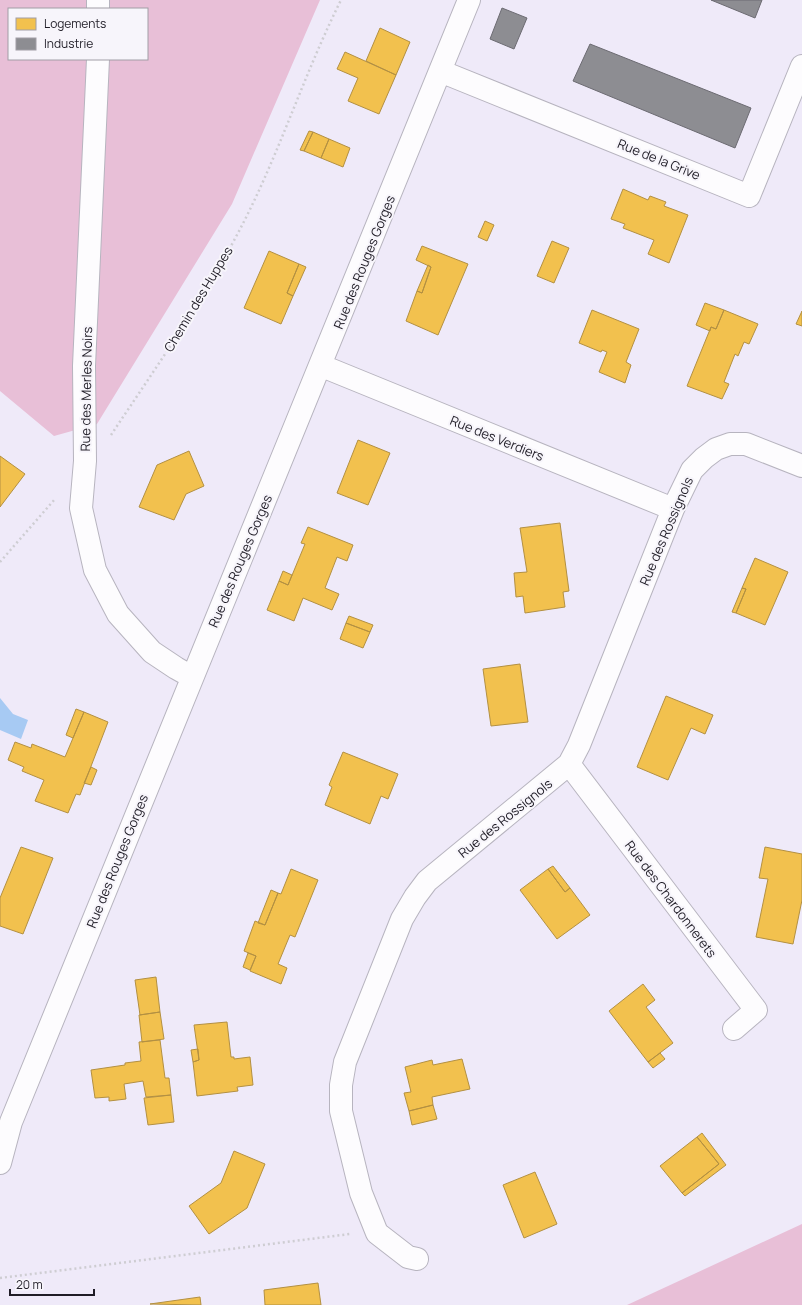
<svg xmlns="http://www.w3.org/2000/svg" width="802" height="1305" font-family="Manrope,sans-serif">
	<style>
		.forest { fill: #e8bfd7; fill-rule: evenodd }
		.water { fill: #a7caf3 }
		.homes { fill: #f2c14e; stroke: #b39042 }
		.industry { fill: #8d8d92; stroke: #6c6b72 }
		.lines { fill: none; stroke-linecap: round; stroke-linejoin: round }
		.minor-casing { stroke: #b7b4bf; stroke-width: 24 }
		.path { stroke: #cecdd2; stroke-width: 2.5; stroke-dasharray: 2 3; stroke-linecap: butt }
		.minor { stroke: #fdfcfe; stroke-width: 22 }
		.labels { text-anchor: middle; stroke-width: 4; stroke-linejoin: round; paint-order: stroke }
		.street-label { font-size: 13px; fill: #1f1c26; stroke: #f7f5fb }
	</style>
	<rect width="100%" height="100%" fill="#efeaf9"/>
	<path class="forest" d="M 0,0 L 320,0 L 232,204 L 97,424 L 54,436 L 0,391 ZM 9,9 L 147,9 L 147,59 L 9,59 Z
		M 802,1224 L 802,1305 L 627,1305 Z"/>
	<path class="water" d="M 0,698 L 13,714 L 28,720 L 21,739 L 0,730 Z"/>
	<path class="homes" d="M 380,28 L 410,42 L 396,75 L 366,61 Z
		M 345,52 L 396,75 L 379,114 L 348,101 L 358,78 L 337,69 Z
		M 309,131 L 313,132 L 304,151 L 300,150 Z
		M 313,132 L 329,139 L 321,158 L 304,151 Z
		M 329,139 L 350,148 L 343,167 L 321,158 Z
		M 623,189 L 648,200 L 650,196 L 666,202 L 664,206 L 688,215 L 669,263 L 648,254 L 654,240 L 623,228 L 625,224 L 611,219 Z
		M 485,221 L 494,225 L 487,241 L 478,237 Z
		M 552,241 L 569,248 L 554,283 L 537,276 Z
		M 422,246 L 468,264 L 438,335 L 406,321 L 417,291 L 422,293 L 431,267 L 416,260 Z
		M 269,251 L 299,264 L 287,293 L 293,296 L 281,324 L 244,308 Z
		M 299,264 L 306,267 L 293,296 L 287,293 Z
		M 428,265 L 431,267 L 422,293 L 417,291 Z
		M 705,303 L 724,310 L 716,329 L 711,327 L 710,331 L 696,325 Z
		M 592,310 L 639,329 L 626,362 L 631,365 L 625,383 L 599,372 L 607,352 L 602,350 L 601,352 L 579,343 Z
		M 724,310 L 758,324 L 749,344 L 744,342 L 738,356 L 735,354 L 724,382 L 729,384 L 722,399 L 687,386 L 711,327 L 716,329 Z
		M 802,311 L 802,326 L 796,324 Z
		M 358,440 L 390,453 L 368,505 L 337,493 Z
		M 189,451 L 204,486 L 186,494 L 174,520 L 139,507 L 157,465 Z
		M 0,456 L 25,474 L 0,507 Z
		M 560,523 L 569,591 L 563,592 L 565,607 L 525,613 L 523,596 L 516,597 L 514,573 L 527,572 L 520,528 Z
		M 308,527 L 353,545 L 347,561 L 337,557 L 325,588 L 339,594 L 332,610 L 303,598 L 294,621 L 267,610 L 279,581 L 288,585 L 305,544 L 301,543 Z
		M 755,558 L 788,572 L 765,625 L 736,613 L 746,589 L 742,588 Z
		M 283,571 L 292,575 L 288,585 L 279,581 Z
		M 742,588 L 746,589 L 736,613 L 732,612 Z
		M 349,616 L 373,625 L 370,632 L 346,623 Z
		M 346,623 L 370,632 L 363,648 L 340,639 Z
		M 520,664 L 528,722 L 491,726 L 483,669 Z
		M 666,696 L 713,715 L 705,734 L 691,728 L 668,780 L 637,767 Z
		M 76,709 L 84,712 L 73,738 L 66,735 Z
		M 84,712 L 108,722 L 80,795 L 76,794 L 68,813 L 35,801 L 44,780 L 22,771 L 24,767 L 8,760 L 15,742 L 31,748 L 32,744 L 65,757 Z
		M 343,752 L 398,774 L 388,799 L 381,796 L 370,824 L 325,805 L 332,787 L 329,785 Z
		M 91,767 L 97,770 L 91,785 L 84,783 Z
		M 21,847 L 53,858 L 23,934 L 0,926 L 0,898 Z
		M 765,847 L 802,854 L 802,900 L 793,944 L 756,937 L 768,879 L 759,878 Z
		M 553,866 L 570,888 L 565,892 L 548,869 Z
		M 291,869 L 318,880 L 295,937 L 290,935 L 278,964 L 287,968 L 281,984 L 250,971 L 256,956 L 244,951 L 255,921 L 265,925 L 278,893 L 281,894 Z
		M 548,869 L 565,892 L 570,888 L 590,915 L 557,939 L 520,890 Z
		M 271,890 L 278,893 L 265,925 L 258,923 Z
		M 248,953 L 256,956 L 250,970 L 243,967 Z
		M 156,977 L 160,1012 L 140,1015 L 135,980 Z
		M 643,984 L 655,1000 L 646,1007 L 673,1043 L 648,1062 L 609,1011 Z
		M 160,1012 L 164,1039 L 142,1042 L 139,1015 Z
		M 227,1022 L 231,1057 L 234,1057 L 234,1059 L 250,1057 L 253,1085 L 237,1087 L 238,1091 L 197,1096 L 193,1062 L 199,1060 L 194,1025 Z
		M 160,1040 L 165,1078 L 169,1078 L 171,1095 L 146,1097 L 143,1081 L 124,1084 L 126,1099 L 109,1101 L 109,1097 L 95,1098 L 91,1070 L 125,1065 L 125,1063 L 141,1061 L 139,1042 Z
		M 198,1049 L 199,1060 L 193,1062 L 191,1050 Z
		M 660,1053 L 665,1059 L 653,1068 L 648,1062 Z
		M 462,1059 L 470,1089 L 432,1097 L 433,1105 L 409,1111 L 404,1093 L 411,1092 L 405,1067 L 432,1060 L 433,1065 Z
		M 171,1095 L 174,1122 L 148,1125 L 144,1098 Z
		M 433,1105 L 437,1119 L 412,1125 L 409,1111 Z
		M 702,1133 L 726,1165 L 685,1196 L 682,1193 L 719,1164 L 697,1137 Z
		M 697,1137 L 719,1164 L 682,1193 L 660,1166 Z
		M 234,1151 L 265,1164 L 247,1208 L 209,1234 L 189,1206 L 221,1183 Z
		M 535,1172 L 557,1224 L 524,1238 L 503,1185 Z
		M 318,1283 L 321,1305 L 265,1305 L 264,1290 Z
		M 200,1297 L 201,1305 L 150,1304 Z"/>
	<path class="industry" d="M 711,0 L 762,0 L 755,18 Z
		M 502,8 L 527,18 L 514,49 L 490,39 Z
		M 590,44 L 751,108 L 735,148 L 573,81 Z"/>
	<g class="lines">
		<g class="minor-casing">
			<path id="minor" d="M 98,9 L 98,0
				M 98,59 L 84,366 L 85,461 L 81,508 L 95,570 L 118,614 L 152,652 L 176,668 L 192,677
				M 440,71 L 749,196 L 802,66
				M 322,366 L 673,509
				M 569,764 L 756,1010 L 734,1029
				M 0,1163 L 11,1122 C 163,748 318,375 469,0
				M 417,1259 L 408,1257 L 377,1233 L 361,1193 L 341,1111 L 341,1085 L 345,1062 L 402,919 L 415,897 L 427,881 L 569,764 L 579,745 L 673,509 L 692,470 L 704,458 L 716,449 L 730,444 L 746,444 L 802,466"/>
		</g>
		<path class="path" d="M 111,435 C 155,369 201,303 238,233 C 278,158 303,76 341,0
			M 0,562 L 55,499
			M 0,1278 L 350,1234"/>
		<use href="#minor" class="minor"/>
	</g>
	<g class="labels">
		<g class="street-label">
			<text transform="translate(659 159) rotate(22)" y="5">Rue de la Grive</text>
			<text transform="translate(364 262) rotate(-68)" y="5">Rue des Rouges Gorges</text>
			<text transform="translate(198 299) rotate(-59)" y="5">Chemin des Huppes</text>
			<text transform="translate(86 389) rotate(-89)" y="5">Rue des Merles Noirs</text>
			<text transform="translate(497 438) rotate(22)" y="5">Rue des Verdiers</text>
			<text transform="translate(666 531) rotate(-67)" y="5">Rue des Rossignols</text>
			<text transform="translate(240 561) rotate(-67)" y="5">Rue des Rouges Gorges</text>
			<text transform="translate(505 818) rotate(-39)" y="5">Rue des Rossignols</text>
			<text transform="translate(117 861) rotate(-68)" y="5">Rue des Rouges Gorges</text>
			<text transform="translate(671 899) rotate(53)" y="5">Rue des Chardonnerets</text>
		</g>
	</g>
	<rect x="8" y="8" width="140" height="52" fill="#f7f5fb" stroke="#a19ea6"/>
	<rect x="16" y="18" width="20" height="12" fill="#f2c14e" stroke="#a19ea6"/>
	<text x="44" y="28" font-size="12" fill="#1f1c26">Logements</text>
	<rect x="16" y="38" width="20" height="12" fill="#8d8d92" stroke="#a19ea6"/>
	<text x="44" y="48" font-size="12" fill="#1f1c26">Industrie</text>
	<path d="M10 1289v6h84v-6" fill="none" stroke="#1f1c26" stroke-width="2"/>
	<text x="16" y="1289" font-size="12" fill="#1f1c26" stroke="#f7f5fb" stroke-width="3" paint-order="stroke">20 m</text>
</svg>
